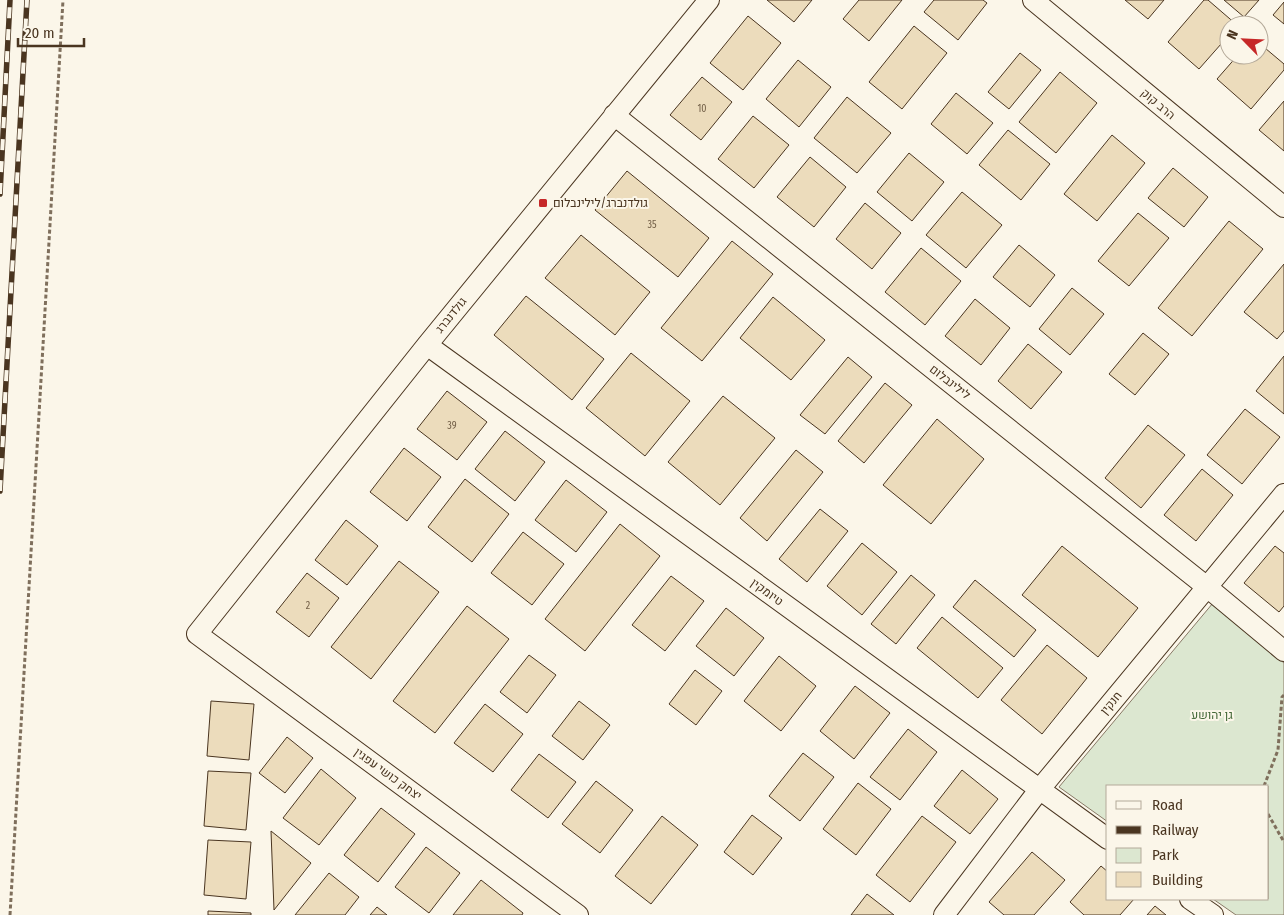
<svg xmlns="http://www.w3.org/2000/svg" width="1284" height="915" font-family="'Fira Sans Condensed',Heebo,sans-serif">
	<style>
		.green { fill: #dce7d0; stroke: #887966 }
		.building { fill: #ecdcbc; stroke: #4a3520 }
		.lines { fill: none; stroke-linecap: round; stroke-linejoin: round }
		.minor-casing { stroke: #4a3520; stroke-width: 22 }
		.path { stroke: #7f6f5c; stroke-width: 3; stroke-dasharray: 4 2.5; stroke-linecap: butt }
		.minor { stroke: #fbf6e9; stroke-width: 20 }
		.rail-casing { stroke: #4a3520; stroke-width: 5.5 }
		.rail { stroke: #fbf6e9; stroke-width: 4; stroke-dasharray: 11; stroke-linecap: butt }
		.poi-dot { fill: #c62828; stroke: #fbf6e9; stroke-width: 2 }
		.labels { text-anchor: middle; stroke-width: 4; stroke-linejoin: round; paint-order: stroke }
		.number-label { font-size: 10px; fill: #725f47 }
		.street-label { font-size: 12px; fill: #4a3520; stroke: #fbf6e9 }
		.poi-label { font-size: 12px; fill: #4a3520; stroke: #fbf6e9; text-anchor: start }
		.park-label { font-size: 12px; fill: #436837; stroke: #fbf6e9 }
	</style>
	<rect width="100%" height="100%" fill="#fbf6e9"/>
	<path class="green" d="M 1213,603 L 1284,663 L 1284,915 L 1236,915 L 1213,899 L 1268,899 L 1268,786 L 1108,786 L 1108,822 L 1059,787 Z"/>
	<path class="building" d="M 767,0 L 812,0 L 794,22 Z
		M 859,0 L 902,0 L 869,41 L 843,19 Z
		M 934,0 L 983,0 L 987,3 L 958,40 L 924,12 Z
		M 1125,0 L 1164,0 L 1148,19 Z
		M 1204,0 L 1208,0 L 1237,25 L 1229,25 L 1229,35 L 1199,69 L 1168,42 Z
		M 1224,0 L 1259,0 L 1244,17 Z
		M 1284,2 L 1284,24 L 1273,15 Z
		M 748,16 L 781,43 L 743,90 L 710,63 Z
		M 914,26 L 947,53 L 902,109 L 869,82 Z
		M 1259,43 L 1284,64 L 1284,70 L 1251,109 L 1217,79 L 1238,55 L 1259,55 Z
		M 1020,53 L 1041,70 L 1009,109 L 988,92 Z
		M 798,60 L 831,87 L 799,127 L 766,99 Z
		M 1060,72 L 1097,103 L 1056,153 L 1019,122 Z
		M 702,77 L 732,102 L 701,140 L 670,115 Z
		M 956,93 L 993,123 L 967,154 L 931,124 Z
		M 847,97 L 891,133 L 857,173 L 814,138 Z
		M 1284,101 L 1284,151 L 1259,130 Z
		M 753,116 L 789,145 L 754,188 L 718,159 Z
		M 1008,130 L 1050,164 L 1021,200 L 979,165 Z
		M 1112,135 L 1145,163 L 1097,221 L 1064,194 Z
		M 909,153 L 944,182 L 912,221 L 877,192 Z
		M 810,157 L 846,187 L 814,227 L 777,197 Z
		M 1173,168 L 1208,197 L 1184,227 L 1148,198 Z
		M 627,171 L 709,238 L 678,277 L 595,210 Z
		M 962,192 L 1002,225 L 966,268 L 926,235 Z
		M 865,203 L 901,233 L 872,269 L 836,239 Z
		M 1138,213 L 1169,238 L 1129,286 L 1098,261 Z
		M 1229,221 L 1263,249 L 1192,336 L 1158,308 Z
		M 581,235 L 650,292 L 615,335 L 545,278 Z
		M 732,241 L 773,274 L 702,361 L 661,328 Z
		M 1019,245 L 1055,275 L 1030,307 L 993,277 Z
		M 921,248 L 961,281 L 925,325 L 885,292 Z
		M 1284,264 L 1284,331 L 1277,339 L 1244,312 Z
		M 1072,288 L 1104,314 L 1070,355 L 1039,329 Z
		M 526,296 L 604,359 L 572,400 L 494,335 Z
		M 773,297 L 825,340 L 791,380 L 740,338 Z
		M 975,299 L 1010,328 L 981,365 L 945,336 Z
		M 1143,333 L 1169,354 L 1135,395 L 1109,374 Z
		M 1028,344 L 1062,372 L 1031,409 L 998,381 Z
		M 631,353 L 690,401 L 645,456 L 586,408 Z
		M 1284,356 L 1284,414 L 1256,391 Z
		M 848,357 L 872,377 L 825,434 L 800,415 Z
		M 885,383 L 912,405 L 864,463 L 838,441 Z
		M 447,391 L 487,422 L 457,460 L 417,429 Z
		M 723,396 L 775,438 L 720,505 L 668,462 Z
		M 1245,409 L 1280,437 L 1242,484 L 1207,455 Z
		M 937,419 L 984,459 L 931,524 L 883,485 Z
		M 1148,425 L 1185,455 L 1141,508 L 1105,478 Z
		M 505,431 L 545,462 L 515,501 L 475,469 Z
		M 404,448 L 441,477 L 407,521 L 370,492 Z
		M 796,450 L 823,472 L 767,541 L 740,518 Z
		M 1202,469 L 1233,495 L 1196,541 L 1164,515 Z
		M 465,479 L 509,514 L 472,562 L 428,527 Z
		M 566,480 L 607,512 L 576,552 L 535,520 Z
		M 820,509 L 848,531 L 807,582 L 779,559 Z
		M 346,520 L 378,546 L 347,585 L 315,560 Z
		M 620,524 L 660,556 L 585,651 L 545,619 Z
		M 523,532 L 564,564 L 532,605 L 491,573 Z
		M 862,543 L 897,572 L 862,615 L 827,586 Z
		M 1062,546 L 1138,608 L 1098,657 L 1022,595 Z
		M 1275,546 L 1284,553 L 1284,606 L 1279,612 L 1244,583 Z
		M 399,561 L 439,592 L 371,679 L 331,647 Z
		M 307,573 L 339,598 L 309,637 L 276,612 Z
		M 911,575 L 935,595 L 896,644 L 871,624 Z
		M 671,576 L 704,601 L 665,651 L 632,625 Z
		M 975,580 L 1036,630 L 1014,657 L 953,607 Z
		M 467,606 L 509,639 L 435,733 L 393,701 Z
		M 726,608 L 764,638 L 734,676 L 696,646 Z
		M 942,617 L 1003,668 L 978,698 L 917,648 Z
		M 1047,645 L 1087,678 L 1042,734 L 1001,700 Z
		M 529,655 L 556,675 L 527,713 L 500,692 Z
		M 779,656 L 816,686 L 781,731 L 744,701 Z
		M 695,670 L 722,691 L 696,725 L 669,704 Z
		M 855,686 L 890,713 L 854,759 L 820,731 Z
		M 211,701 L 254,704 L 249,760 L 207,756 Z
		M 579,701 L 610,725 L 583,760 L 552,736 Z
		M 485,704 L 523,734 L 493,772 L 454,743 Z
		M 908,729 L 937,752 L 900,800 L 870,777 Z
		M 287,737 L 313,758 L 285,793 L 259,773 Z
		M 803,753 L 834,777 L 800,821 L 769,796 Z
		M 539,754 L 576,782 L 548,818 L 511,790 Z
		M 321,769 L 356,798 L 319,845 L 283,818 Z
		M 962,770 L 998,799 L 970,834 L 934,806 Z
		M 208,771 L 251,773 L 246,830 L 204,826 Z
		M 596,781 L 633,810 L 600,853 L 562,824 Z
		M 858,783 L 891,809 L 856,855 L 823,829 Z
		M 381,808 L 415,834 L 378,882 L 344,855 Z
		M 752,815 L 782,838 L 753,875 L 724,852 Z
		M 662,816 L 698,845 L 651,904 L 615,876 Z
		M 922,816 L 956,842 L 910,902 L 876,875 Z
		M 271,831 L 311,863 L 274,910 Z
		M 208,840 L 251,842 L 246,899 L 204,895 Z
		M 426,847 L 460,873 L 429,913 L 395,887 Z
		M 1032,852 L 1065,880 L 1034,915 L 1004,915 L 989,902 Z
		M 1101,866 L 1108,872 L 1108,899 L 1134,899 L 1120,915 L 1084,915 L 1070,902 Z
		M 329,873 L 359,897 L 345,915 L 295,915 Z
		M 481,880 L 523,913 L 522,915 L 453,915 Z
		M 867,894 L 894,915 L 851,915 Z
		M 1155,906 L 1166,915 L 1147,915 Z
		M 377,907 L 387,915 L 370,915 Z
		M 208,911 L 251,913 L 251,915 L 208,915 Z"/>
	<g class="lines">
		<g class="minor-casing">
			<path id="minor" d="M 1033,0 L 1284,207
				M 614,115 L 1207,587 L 1284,651
				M 427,345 L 1108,839
				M 1190,899 L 1213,915
				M 578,915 L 197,634 L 427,345 L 709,0
				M 944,915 L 1039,790 L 1284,494"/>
		</g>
		<path class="path" d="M 1264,786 L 1278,750 L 1282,697 L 1284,695
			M 1268,814 L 1284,842
			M 10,915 L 63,0"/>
		<use href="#minor" class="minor"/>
		<g class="rail-casing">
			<path id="rail" d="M 0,194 L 10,0
				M 0,491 L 27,0"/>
		</g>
		<use href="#rail" class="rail"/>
	</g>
	<rect class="poi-dot" x="538" y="198" width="10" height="10" rx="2.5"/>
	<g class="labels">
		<g class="number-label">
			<text x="702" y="112">10</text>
			<text x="652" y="228">35</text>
			<text x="452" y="429">39</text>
			<text x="308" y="609">2</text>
		</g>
		<g class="street-label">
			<text transform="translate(1158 104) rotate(40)" y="4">הרב קוק</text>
			<text transform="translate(451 315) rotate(-51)" y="4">גולדנברג</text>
			<text transform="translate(950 382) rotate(38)" y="4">לילינבלום</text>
			<text transform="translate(767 592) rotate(36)" y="4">טיומקין</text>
			<text transform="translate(1111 703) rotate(-50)" y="4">חנקין</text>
			<text transform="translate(388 774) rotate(36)" y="4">יצחק כושי עפגין</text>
		</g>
		<g class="poi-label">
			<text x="553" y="207">גולדנברג/לילינבלום</text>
		</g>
		<g class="park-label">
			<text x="1212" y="719">גן יהושע</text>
		</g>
	</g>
	<rect x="1106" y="785" width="162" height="115" fill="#fbf6e9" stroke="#b4a999"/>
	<rect x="1116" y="801" width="25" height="8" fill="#fbf6e9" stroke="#b4a999"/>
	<text x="1152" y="810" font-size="15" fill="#4a3520">Road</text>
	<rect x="1116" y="826" width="25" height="8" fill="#4a3520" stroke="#b4a999"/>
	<text x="1152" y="835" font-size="15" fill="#4a3520">Railway</text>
	<rect x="1116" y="848" width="25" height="15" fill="#dce7d0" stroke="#b4a999"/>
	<text x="1152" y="860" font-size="15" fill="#4a3520">Park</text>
	<rect x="1116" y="872" width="25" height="15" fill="#ecdcbc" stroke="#b4a999"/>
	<text x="1152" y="885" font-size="15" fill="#4a3520">Building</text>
	<g transform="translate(1244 40) rotate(294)"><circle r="24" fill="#fbf6e9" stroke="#b4a999"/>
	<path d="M0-4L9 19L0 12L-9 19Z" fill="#c62828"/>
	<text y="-8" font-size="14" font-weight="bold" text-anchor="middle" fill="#4a3520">N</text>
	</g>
	<path d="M18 38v8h66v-8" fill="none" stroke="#4a3520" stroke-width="2.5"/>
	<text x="25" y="38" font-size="15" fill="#4a3520" stroke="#fbf6e9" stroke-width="4" paint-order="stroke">20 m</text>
</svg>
